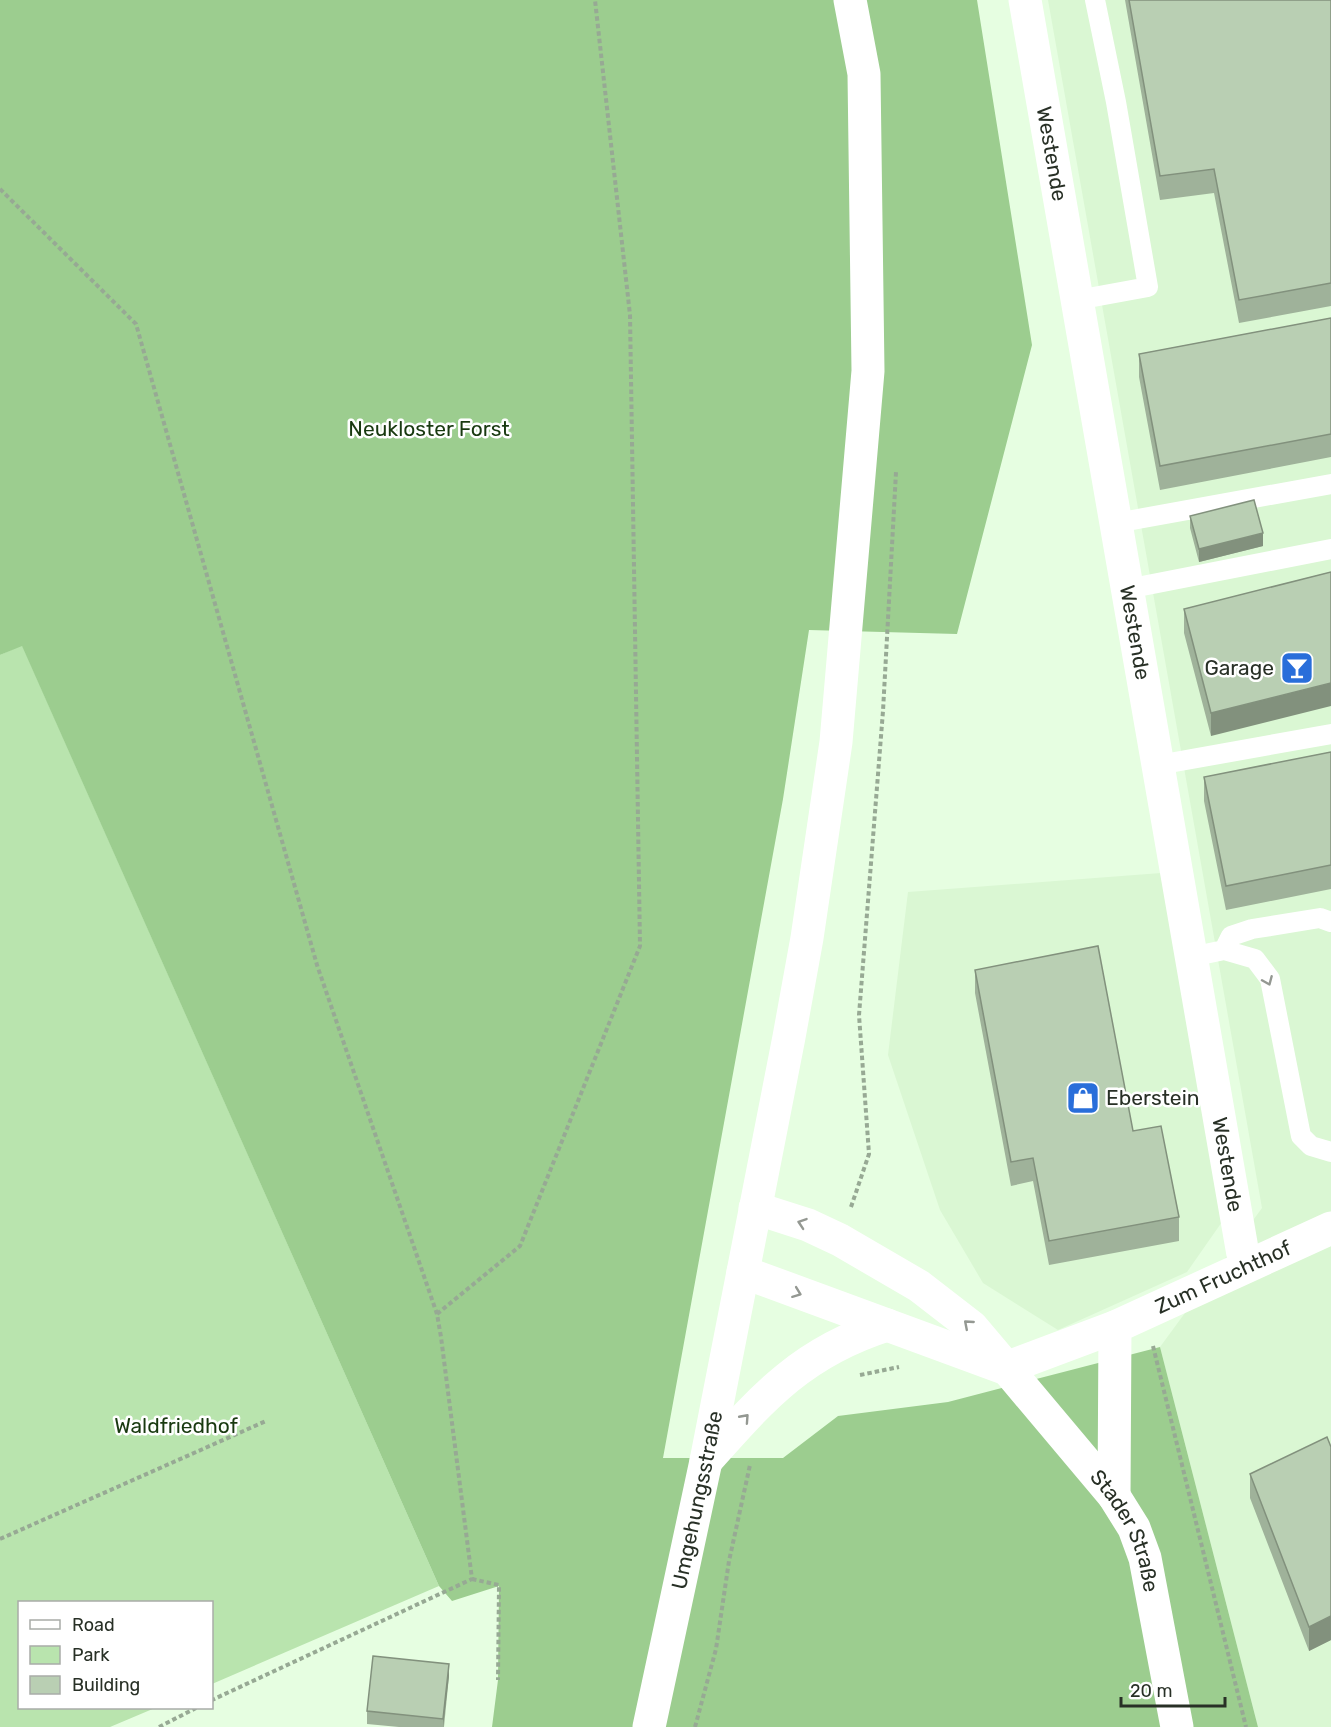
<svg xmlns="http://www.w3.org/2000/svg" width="1331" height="1727" font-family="Rubik,sans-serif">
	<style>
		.built { fill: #daf7d3 }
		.green { fill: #b9e4ae }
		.forest { fill: #9ccd8f }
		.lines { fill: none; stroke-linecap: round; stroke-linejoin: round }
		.path { stroke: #97a994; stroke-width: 4; stroke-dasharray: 4.5 3; stroke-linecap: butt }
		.lane { stroke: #fff; stroke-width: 20 }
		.street { stroke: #fff; stroke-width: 33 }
		.secondary { stroke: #fff; stroke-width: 33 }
		.primary { stroke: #fff; stroke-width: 33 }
		.wall { fill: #9fb29a }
		.shaded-wall { fill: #82917d }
		.building { fill: #b9cfb3; stroke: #82917d; stroke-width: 1.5 }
		.oneway { stroke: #949892 }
		.labels { text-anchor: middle; stroke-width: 5; stroke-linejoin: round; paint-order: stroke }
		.street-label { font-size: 21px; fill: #283026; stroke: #fff }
		.park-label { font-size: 21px; fill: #193a10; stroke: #fff }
		.poi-label { font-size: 21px; fill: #283026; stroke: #fff; text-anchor: end }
	</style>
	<rect width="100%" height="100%" fill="#e6fee1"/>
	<path class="built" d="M 1048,0 L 1331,0 L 1331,1727 L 1258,1727 L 1160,1347 L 1262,1208 Z
		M 1161,873 L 1224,1219 L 1187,1272 L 1058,1330 L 983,1283 L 940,1210 L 888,1055 L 908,892 Z"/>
	<path class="green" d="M 22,645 L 439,1586 L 212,1684 L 212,1602 L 20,1602 L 20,1708 L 155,1708 L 110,1727 L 0,1727 L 0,655 Z"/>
	<path class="forest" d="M 0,0 L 977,0 L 1032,345 L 957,634 L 809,630 L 783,799 L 663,1458 L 783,1458 L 838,1416 L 948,1402 L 1160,1347 L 1258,1727 L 492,1727 L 498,1680 L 499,1586 L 452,1601 L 439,1586 L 22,646 L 0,655 Z"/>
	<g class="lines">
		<path class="path" d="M 0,189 L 136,324 L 317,965 L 437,1314 L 441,1337 L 472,1579 L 212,1700
			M 851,1207 L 869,1154 L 859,1015 L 883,711 L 896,472
			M 437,1314 L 520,1246 L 640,946 L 630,315 L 595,0
			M 1153,1346 L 1246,1727
			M 860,1375 L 899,1367
			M 0,1539 L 266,1421
			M 472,1579 L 499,1585 L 498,1680
			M 159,1727 L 196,1708
			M 695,1727 L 716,1649 L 729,1561 L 750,1465"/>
		<path class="lane" d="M 1077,300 L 1148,287 L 1116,102 L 1095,0
			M 1116,523 L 1331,484
			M 1127,589 L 1331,549
			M 1158,765 L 1331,734
			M 1224,950 L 1231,936 L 1252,929 L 1320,918 L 1331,922
			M 1191,957 L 1224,950 L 1255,959 L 1270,979 L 1301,1136 L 1311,1146 L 1331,1152"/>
		<g class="street">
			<path id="s1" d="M 1025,0 L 1245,1266"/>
			<path d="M 1006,1368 L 1115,1327"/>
			<path id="s2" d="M 1114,1496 L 1115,1327 L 1331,1228"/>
		</g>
		<g class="secondary">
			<path id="s3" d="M 755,1208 L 808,1225 L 840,1240 L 919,1286 L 972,1327 L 1114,1496 L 1134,1528 L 1145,1558 L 1177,1727"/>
			<path d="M 743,1272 L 1004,1368"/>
			<path d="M 706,1461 C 763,1397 802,1352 887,1325"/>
		</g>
		<path class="primary" id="s4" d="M 649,1727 L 706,1461 L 789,1037 L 807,938 L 836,742 L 868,371 L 864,74 L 850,0"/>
	</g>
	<path class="wall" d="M 1125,0 L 1331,0 L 1331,306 L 1239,323 L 1214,193 L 1160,200 Z
		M 1331,318 L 1331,457 L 1160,490 L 1139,377 L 1139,354 Z
		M 1190,516 L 1263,546 L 1199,562 L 1190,528 Z
		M 1331,572 L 1211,736 L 1184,633 L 1184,609 Z
		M 1331,752 L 1331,889 L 1226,910 L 1204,801 L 1204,777 Z
		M 975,970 L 1133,1131 L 1179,1217 L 1179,1241 L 1049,1265 L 1033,1181 L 1011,1186 L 975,993 Z
		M 1331,1447 L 1331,1640 L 1309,1651 L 1250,1498 L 1250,1474 Z
		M 449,1676 L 444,1727 L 399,1727 L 367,1724 L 367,1711 Z"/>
	<path class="shaded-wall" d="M 1263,533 L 1263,546 L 1199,562 L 1199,549 Z
		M 1331,683 L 1331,706 L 1211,736 L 1211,713 Z
		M 1331,1616 L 1331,1640 L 1309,1651 L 1309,1627 Z
		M 449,1664 L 449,1676 L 443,1727 L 443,1719 Z"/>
	<path class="building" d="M 1129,0 L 1331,0 L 1331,283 L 1239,300 L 1214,169 L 1160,176 Z
		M 1331,318 L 1331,434 L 1160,466 L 1139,354 Z
		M 1254,500 L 1263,533 L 1199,549 L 1190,516 Z
		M 1331,572 L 1331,683 L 1211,713 L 1184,609 Z
		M 1331,752 L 1331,865 L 1226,886 L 1204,777 Z
		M 1098,946 L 1133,1131 L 1161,1126 L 1179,1217 L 1049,1241 L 1033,1158 L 1011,1162 L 975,970 Z
		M 1327,1437 L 1331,1447 L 1331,1616 L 1309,1627 L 1250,1474 Z
		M 373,1656 L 449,1664 L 443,1719 L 367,1711 Z"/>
	<defs><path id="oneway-chevron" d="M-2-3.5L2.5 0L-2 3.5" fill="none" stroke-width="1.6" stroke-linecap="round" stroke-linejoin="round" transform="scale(1.5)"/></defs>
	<g class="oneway">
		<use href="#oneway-chevron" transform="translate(1268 981) rotate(67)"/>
		<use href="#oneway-chevron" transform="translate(802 1223) rotate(-161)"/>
		<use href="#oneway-chevron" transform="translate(797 1293) rotate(21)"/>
		<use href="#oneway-chevron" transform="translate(968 1324) rotate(-139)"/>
		<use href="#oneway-chevron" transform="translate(745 1418) rotate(-48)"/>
	</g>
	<defs>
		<g id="bar-square" transform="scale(1.725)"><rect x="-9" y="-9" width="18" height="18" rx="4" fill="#296eda" stroke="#fff"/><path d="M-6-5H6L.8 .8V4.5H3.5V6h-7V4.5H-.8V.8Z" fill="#fff"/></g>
		<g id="shop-square" transform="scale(1.725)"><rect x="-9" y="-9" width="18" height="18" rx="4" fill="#296eda" stroke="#fff"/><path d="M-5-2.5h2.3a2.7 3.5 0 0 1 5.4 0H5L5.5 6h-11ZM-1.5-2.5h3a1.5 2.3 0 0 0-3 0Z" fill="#fff"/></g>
	</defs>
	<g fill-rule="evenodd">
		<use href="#bar-square" x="1297" y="668"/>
		<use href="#shop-square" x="1083" y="1098"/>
	</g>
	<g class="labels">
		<g class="street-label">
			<text dy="7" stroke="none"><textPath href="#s1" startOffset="156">Westende</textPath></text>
			<text dy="7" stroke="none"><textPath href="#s1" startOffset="642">Westende</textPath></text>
			<text dy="7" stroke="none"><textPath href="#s1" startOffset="1182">Westende</textPath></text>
			<text dy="7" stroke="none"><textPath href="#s2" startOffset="288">Zum Fruchthof</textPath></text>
			<text dy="7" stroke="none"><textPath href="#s4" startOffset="232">Umgehungsstraße</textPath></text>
			<text dy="7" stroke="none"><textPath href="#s3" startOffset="507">Stader Straße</textPath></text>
		</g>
		<g class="park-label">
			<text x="429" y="436">Neukloster Forst</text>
			<text x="176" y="1433">Waldfriedhof</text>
		</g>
		<g class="poi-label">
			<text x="1274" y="675">Garage</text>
			<text x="1106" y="1105" text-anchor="start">Eberstein</text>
		</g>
	</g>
	<rect x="18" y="1601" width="195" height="108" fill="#ffffff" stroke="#a9aca8" stroke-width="1.5"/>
	<rect x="30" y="1620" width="30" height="9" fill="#ffffff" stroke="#a9aca8" stroke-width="1.5"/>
	<text x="72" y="1631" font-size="18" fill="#283026">Road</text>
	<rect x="30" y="1646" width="30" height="18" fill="#b9e4ae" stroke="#a9aca8" stroke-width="1.5"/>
	<text x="72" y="1661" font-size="18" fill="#283026">Park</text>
	<rect x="30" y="1676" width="30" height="18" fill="#b9cfb3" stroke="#a9aca8" stroke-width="1.5"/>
	<text x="72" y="1691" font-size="18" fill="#283026">Building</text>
	<path d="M1121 1697v9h104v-9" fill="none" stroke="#283026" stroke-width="3"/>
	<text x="1130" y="1697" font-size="18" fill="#283026" stroke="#ffffff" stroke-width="4.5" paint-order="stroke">20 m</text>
</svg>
